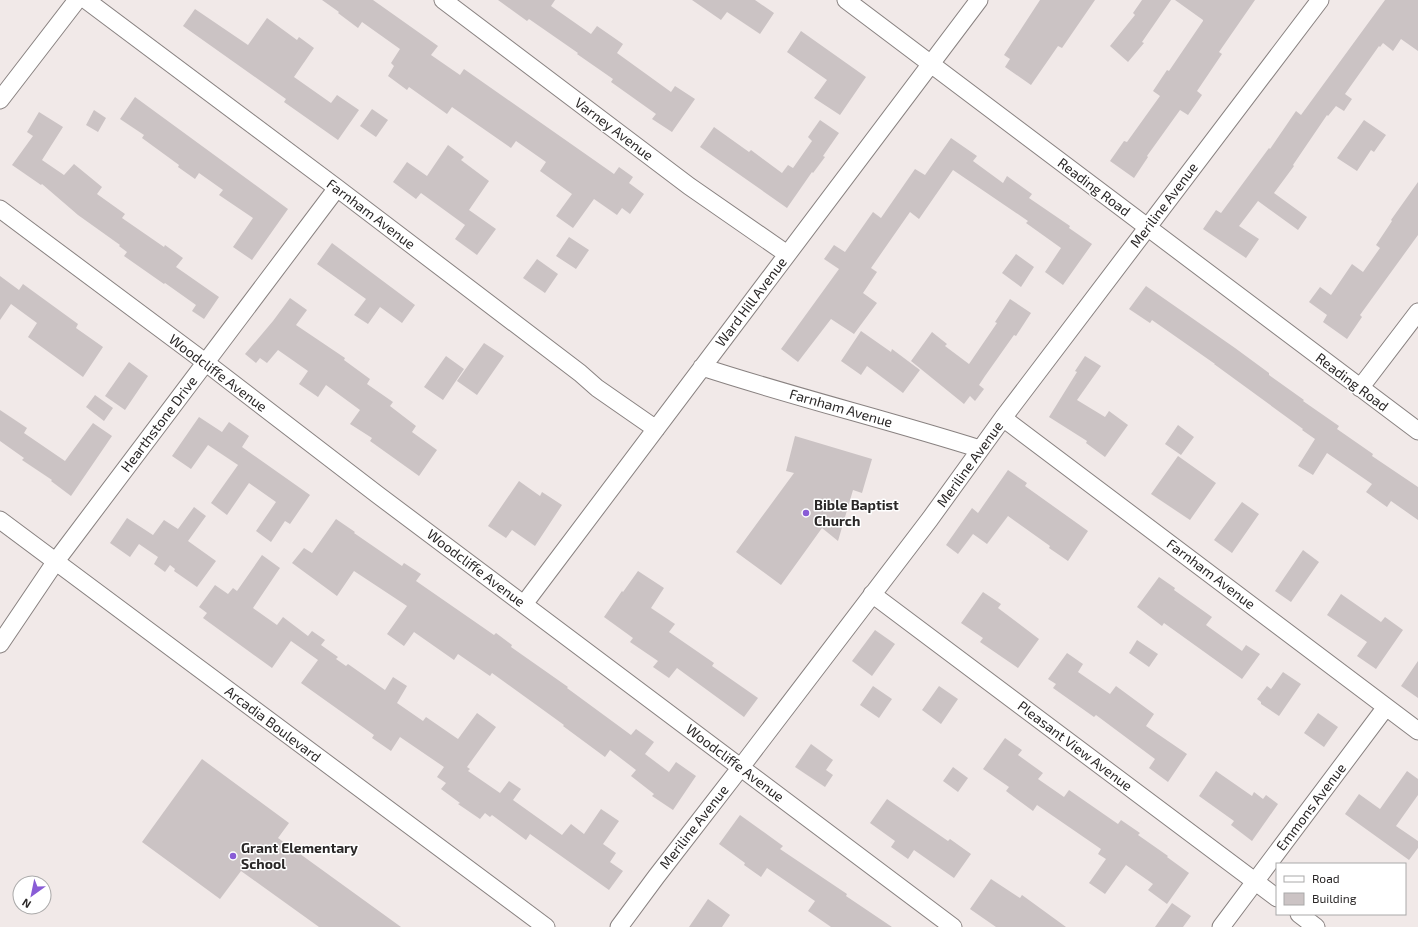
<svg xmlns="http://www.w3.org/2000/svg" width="1418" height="927" font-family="'Exo 2',sans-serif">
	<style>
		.building { fill: #cbc3c4 }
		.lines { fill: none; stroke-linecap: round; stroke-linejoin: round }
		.minor-casing { stroke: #898281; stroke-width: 19 }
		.minor { stroke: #fff; stroke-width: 17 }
		.poi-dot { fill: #895cd6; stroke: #fff; stroke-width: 1.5 }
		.labels { text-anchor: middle; stroke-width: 3; stroke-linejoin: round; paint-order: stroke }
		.street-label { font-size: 14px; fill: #2a2727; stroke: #fff }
		.poi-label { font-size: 14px; font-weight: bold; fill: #2a2727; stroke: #fff; text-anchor: start }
	</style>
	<rect width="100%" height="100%" fill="#f1e9e8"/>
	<path class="building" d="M 322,0 L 373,0 L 438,46 L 431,55 L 460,75 L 464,69 L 614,174 L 619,167 L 633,177 L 629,183 L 644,194 L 630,214 L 622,208 L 617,215 L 594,199 L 573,228 L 556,216 L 572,194 L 540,171 L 546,162 L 516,141 L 511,148 L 452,107 L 447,114 L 409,87 L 407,90 L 388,76 L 394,66 L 391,63 L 400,49 L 362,22 L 358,28 L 338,13 L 339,12 Z
		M 498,0 L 555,0 L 551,6 L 591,34 L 597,26 L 623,44 L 617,53 L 671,92 L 675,86 L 695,99 L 672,132 L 652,119 L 656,114 L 611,82 L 613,79 L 577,54 L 578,53 L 529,19 L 527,21 Z
		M 692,0 L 755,0 L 774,13 L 760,34 L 727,12 L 721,20 Z
		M 1040,0 L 1095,0 L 1062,48 L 1058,46 L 1031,85 L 1005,67 L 1010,59 L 1004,55 Z
		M 1142,0 L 1171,0 L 1142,42 L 1144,43 L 1128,62 L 1110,46 L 1135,15 L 1133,13 Z
		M 1175,0 L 1255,0 L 1219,52 L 1222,54 L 1197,91 L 1202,95 L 1188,115 L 1180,110 L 1147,156 L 1148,157 L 1134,178 L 1110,161 L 1124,141 L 1127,142 L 1160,96 L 1153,91 L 1167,70 L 1169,71 L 1203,21 L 1203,20 Z
		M 1385,0 L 1418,0 L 1418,51 L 1401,39 L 1393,51 L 1383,43 L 1380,47 L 1379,46 L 1345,94 L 1352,99 L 1344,111 L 1336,106 L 1328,116 L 1327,115 L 1293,165 L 1294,166 L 1274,193 L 1307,217 L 1298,230 L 1258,201 L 1239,226 L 1259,239 L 1246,258 L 1203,229 L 1216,210 L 1221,213 L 1269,148 L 1270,149 L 1296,111 L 1301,115 Z
		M 195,9 L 248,45 L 267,18 L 297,40 L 299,37 L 314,48 L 294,77 L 331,103 L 337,95 L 359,110 L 338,140 L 284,102 L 286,99 L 183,26 Z
		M 801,31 L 866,77 L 840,115 L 814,98 L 827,80 L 787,52 Z
		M 135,97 L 288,209 L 252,260 L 233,247 L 253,218 L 219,195 L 223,190 L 199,173 L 195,179 L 178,167 L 179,165 L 142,138 L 144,135 L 120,119 Z
		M 372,109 L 388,120 L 376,137 L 360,126 Z
		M 94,110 L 106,118 L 98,132 L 86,125 Z
		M 39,112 L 63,127 L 42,160 L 64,175 L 74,164 L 102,187 L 97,194 L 125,214 L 122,218 L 164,247 L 165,245 L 183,258 L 176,267 L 219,297 L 204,319 L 192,311 L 196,305 L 165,283 L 164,284 L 124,256 L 127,252 L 119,246 L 120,245 L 78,215 L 42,184 L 41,185 L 12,165 L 33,136 L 27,132 Z
		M 820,120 L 839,133 L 823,156 L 825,157 L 813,173 L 812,172 L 787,208 L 700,147 L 714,127 L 749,152 L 751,150 L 782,173 L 788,165 L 793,168 L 812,141 L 808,137 Z
		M 1364,120 L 1386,135 L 1374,152 L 1371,150 L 1357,171 L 1337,158 Z
		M 951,138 L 977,156 L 973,161 L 1003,183 L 1007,176 L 1032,194 L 1029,198 L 1070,226 L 1069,228 L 1092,244 L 1063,285 L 1045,272 L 1061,248 L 1026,223 L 1028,221 L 953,170 L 919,219 L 910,212 L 871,268 L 877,272 L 863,293 L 877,303 L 854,334 L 831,319 L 798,362 L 781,349 L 839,269 L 824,259 L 834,245 L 845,252 L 873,212 L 881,218 L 915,169 L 925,175 Z
		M 448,145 L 464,157 L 461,160 L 489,181 L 469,210 L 496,229 L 477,255 L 455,239 L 465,225 L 421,193 L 416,199 L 393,182 L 407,162 L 427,176 Z
		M 1418,182 L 1418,235 L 1360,315 L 1362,317 L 1347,339 L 1323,322 L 1327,315 L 1309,302 L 1320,287 L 1331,295 L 1352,264 L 1363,272 L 1380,248 L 1376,245 L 1392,221 L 1391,220 Z
		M 569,237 L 589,250 L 576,269 L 556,256 Z
		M 332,243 L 415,305 L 402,323 L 380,307 L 368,324 L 354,315 L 366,299 L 317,264 Z
		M 1016,254 L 1034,267 L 1021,287 L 1002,273 Z
		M 537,259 L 558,274 L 545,293 L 523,278 Z
		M 0,276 L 19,290 L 23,284 L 78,324 L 76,328 L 103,347 L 83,377 L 28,337 L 37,323 L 11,304 L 0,320 Z
		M 1146,286 L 1235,348 L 1269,373 L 1269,375 L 1304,400 L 1303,401 L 1339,426 L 1337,429 L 1373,454 L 1372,456 L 1418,487 L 1418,520 L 1391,501 L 1387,507 L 1366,492 L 1372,484 L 1327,453 L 1313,475 L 1298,466 L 1315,439 L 1302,430 L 1303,429 L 1214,364 L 1215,364 L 1152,320 L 1150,323 L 1129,309 Z
		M 290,298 L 307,310 L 296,325 L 345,358 L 344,360 L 370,379 L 367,384 L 393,402 L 390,406 L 416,426 L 412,432 L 437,450 L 419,476 L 370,441 L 372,438 L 350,424 L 360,410 L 326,385 L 318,397 L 299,384 L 308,371 L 278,350 L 267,363 L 260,358 L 256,363 L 245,354 L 273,321 Z
		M 1010,299 L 1031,313 L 1016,336 L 1014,335 L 985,376 L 979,385 L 984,389 L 975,401 L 970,396 L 964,404 L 911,361 L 932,332 L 947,344 L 945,346 L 969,364 L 997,323 L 995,322 Z
		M 861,331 L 891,352 L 892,349 L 920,370 L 903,393 L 867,366 L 861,375 L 841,361 Z
		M 484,343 L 504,356 L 477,395 L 457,381 Z
		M 446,356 L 464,369 L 443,400 L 424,387 Z
		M 1085,356 L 1101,366 L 1077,400 L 1105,417 L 1109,411 L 1128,425 L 1105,457 L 1086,443 L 1087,441 L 1049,417 L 1077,372 L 1075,371 Z
		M 129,362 L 148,376 L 125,410 L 105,396 Z
		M 95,395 L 113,408 L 104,421 L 86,407 Z
		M 0,410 L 27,428 L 24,433 L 65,461 L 93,423 L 112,436 L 71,496 L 51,481 L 52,480 L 22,460 L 24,458 L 0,441 Z
		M 199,417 L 222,432 L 229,422 L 249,436 L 242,447 L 310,495 L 290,524 L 285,521 L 271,542 L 256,531 L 276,502 L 249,483 L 227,515 L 211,503 L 238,465 L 208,445 L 191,469 L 172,456 Z
		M 1178,425 L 1194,437 L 1181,455 L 1165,444 Z
		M 795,436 L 872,459 L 862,493 L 853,490 L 838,541 L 822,528 L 781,585 L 736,552 L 794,473 L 786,471 Z
		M 1178,456 L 1216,483 L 1190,520 L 1151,494 Z
		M 1008,470 L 1027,483 L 1025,486 L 1088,531 L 1068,561 L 1049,548 L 1050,546 L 1008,516 L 987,544 L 973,534 L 958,554 L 946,545 L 972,508 L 978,513 Z
		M 519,481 L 540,496 L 542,492 L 562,505 L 535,546 L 512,530 L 506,538 L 488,526 Z
		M 1242,502 L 1259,514 L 1232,553 L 1214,540 Z
		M 194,507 L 206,516 L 188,541 L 216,561 L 197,587 L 174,571 L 175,569 L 170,565 L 165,572 L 154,564 L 158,557 L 139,544 L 130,557 L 110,543 L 127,518 L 153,535 L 164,520 L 178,529 Z
		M 336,519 L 355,532 L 354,533 L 402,566 L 404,563 L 421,574 L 416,581 L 494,635 L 496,633 L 512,645 L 511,647 L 568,687 L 567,688 L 631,735 L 636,729 L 654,742 L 645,754 L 669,772 L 676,762 L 696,776 L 673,810 L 652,796 L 654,794 L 631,776 L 636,770 L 610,750 L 605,757 L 563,726 L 564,725 L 492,673 L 490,676 L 458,654 L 454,660 L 414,632 L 404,646 L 387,634 L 407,606 L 354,571 L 337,596 L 292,563 L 304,548 L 312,553 Z
		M 1303,550 L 1319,562 L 1291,602 L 1275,591 Z
		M 262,555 L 280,568 L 253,608 L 277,625 L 283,617 L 308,636 L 312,631 L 325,640 L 321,645 L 338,657 L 336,659 L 346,666 L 348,664 L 385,690 L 393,677 L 407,686 L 397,703 L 423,721 L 426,717 L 458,739 L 477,713 L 496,727 L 467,767 L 470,769 L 468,771 L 500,793 L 509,781 L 521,789 L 513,800 L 562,835 L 571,824 L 584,834 L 601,809 L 619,821 L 603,844 L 616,853 L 610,862 L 623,871 L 609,890 L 530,834 L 526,840 L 492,815 L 490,817 L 485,813 L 480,819 L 458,804 L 460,803 L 441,789 L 446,783 L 437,777 L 444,767 L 400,737 L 391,751 L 372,738 L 374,735 L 301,683 L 318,660 L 291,641 L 272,668 L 203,618 L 207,613 L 199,607 L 215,585 L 228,594 L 233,588 L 237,591 Z
		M 638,571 L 664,588 L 651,608 L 675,624 L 669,632 L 714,663 L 712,666 L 758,698 L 744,717 L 677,668 L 669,678 L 653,667 L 658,661 L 630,642 L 633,638 L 604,617 L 622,591 L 623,592 Z
		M 1159,577 L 1175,588 L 1174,590 L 1212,617 L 1206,625 L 1242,651 L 1246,645 L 1260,654 L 1242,679 L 1164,623 L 1162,626 L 1137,607 Z
		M 983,592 L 1001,604 L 998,608 L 1039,639 L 1018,668 L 980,642 L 983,638 L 961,623 Z
		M 1341,594 L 1381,622 L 1385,617 L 1403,630 L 1376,669 L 1357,656 L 1367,642 L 1327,615 Z
		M 875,630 L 895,644 L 872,676 L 852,661 Z
		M 1137,640 L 1158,654 L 1149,667 L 1129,653 Z
		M 1067,653 L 1083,664 L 1078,672 L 1110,694 L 1116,686 L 1154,714 L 1146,726 L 1187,754 L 1168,782 L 1149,768 L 1155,759 L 1096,715 L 1094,717 L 1053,688 L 1056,684 L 1048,679 Z
		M 1418,661 L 1418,698 L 1401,686 Z
		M 1283,672 L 1301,684 L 1279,716 L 1261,704 L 1261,702 L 1257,699 L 1267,686 L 1271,689 Z
		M 873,686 L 892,699 L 879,718 L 860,705 Z
		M 939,686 L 958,699 L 941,724 L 922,710 Z
		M 1318,713 L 1338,727 L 1324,747 L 1304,733 Z
		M 1005,738 L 1022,750 L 1018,755 L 1043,773 L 1038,779 L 1064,797 L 1069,790 L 1118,824 L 1121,820 L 1140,833 L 1138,835 L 1168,856 L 1167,857 L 1189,873 L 1167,904 L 1148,890 L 1153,884 L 1126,865 L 1105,894 L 1089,883 L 1106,859 L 1098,854 L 1101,849 L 1037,805 L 1033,811 L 1006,791 L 1009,787 L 983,769 Z
		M 811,744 L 833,760 L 826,770 L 833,775 L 825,787 L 795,767 Z
		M 202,759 L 289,823 L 278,838 L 401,927 L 319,927 L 241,871 L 220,899 L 142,842 Z
		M 953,767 L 968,778 L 958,792 L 943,781 Z
		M 1216,771 L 1252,796 L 1254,792 L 1263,799 L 1266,795 L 1278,804 L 1252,841 L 1231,825 L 1234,821 L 1199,796 Z
		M 1407,771 L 1418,779 L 1418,795 L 1396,826 L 1418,841 L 1418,848 L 1409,860 L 1345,814 L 1359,794 L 1380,809 Z
		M 887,799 L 948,841 L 950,839 L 971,854 L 954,878 L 914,850 L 908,859 L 891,847 L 895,841 L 870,823 Z
		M 740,815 L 783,846 L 780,849 L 847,894 L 846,896 L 892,927 L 831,927 L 808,911 L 815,901 L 767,868 L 761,877 L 744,865 L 745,863 L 719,844 Z
		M 991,879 L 1020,898 L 1022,895 L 1066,927 L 996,927 L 970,909 Z
		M 708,899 L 730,915 L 722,927 L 689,927 Z
		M 1172,903 L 1191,916 L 1183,927 L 1155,927 Z"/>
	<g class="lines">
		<g class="minor-casing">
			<path id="minor" d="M 86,0 L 337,188 L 580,373 L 597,388 L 656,429
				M 443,0 L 689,186 L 787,254
				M 846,0 L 1418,431
				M 0,100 L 77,0
				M 0,209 L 205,362 L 378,495 L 953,927
				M 702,367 C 794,397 888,420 980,449
				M 1360,388 L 1418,312
				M 1003,418 L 1418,731
				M 0,520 L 546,927
				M 872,594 L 1277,898
				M 524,604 L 979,0
				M 0,644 L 56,561 L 337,188
				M 1299,914 L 1316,927
				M 619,927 L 656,877 L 741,767 L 930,519 L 1003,418 L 1320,0
				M 1221,927 L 1386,707"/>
		</g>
		<use href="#minor" class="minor"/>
	</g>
	<g class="poi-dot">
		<circle cx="806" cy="513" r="4"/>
		<circle cx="233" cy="856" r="4"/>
	</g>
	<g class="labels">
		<g class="street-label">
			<text transform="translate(614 129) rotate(37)" y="5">Varney Avenue</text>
			<text transform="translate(1094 187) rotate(37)" y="5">Reading Road</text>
			<text transform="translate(1164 205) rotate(-53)" y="5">Meriline Avenue</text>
			<text transform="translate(371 214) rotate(37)" y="5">Farnham Avenue</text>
			<text transform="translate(751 302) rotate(-53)" y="5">Ward Hill Avenue</text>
			<text transform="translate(218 373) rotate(37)" y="5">Woodcliffe Avenue</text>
			<text transform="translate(1352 382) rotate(37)" y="5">Reading Road</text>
			<text transform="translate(841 408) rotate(16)" y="5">Farnham Avenue</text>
			<text transform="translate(159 424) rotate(-53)" y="5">Hearthstone Drive</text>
			<text transform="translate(970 464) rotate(-54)" y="5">Meriline Avenue</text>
			<text transform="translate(476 568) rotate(37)" y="5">Woodcliffe Avenue</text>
			<text transform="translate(1211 574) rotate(37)" y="5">Farnham Avenue</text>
			<text transform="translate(273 724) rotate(37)" y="5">Arcadia Boulevard</text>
			<text transform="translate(1075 746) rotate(37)" y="5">Pleasant View Avenue</text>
			<text transform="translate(735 763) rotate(37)" y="5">Woodcliffe Avenue</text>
			<text transform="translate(1311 807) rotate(-53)" y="5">Emmons Avenue</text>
			<text transform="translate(694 827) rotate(-52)" y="5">Meriline Avenue</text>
		</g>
		<g class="poi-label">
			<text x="814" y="510">Bible Baptist<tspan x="814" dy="16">Church</tspan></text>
			<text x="241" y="853">Grant Elementary<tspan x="241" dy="16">School</tspan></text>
		</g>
	</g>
	<rect x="1276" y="863" width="130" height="52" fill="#ffffff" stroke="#aaa9a9"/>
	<rect x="1284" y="876" width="20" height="6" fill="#ffffff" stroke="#aaa9a9"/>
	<text x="1312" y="883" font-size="12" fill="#2a2727">Road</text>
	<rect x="1284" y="893" width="20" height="12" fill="#cbc3c4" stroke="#aaa9a9"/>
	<text x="1312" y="903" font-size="12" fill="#2a2727">Building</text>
	<g transform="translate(32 895) rotate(213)"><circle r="19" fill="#ffffff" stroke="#aaa9a9"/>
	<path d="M0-3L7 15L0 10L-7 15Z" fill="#895cd6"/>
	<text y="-6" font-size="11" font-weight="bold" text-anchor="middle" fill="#2a2727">N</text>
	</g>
</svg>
